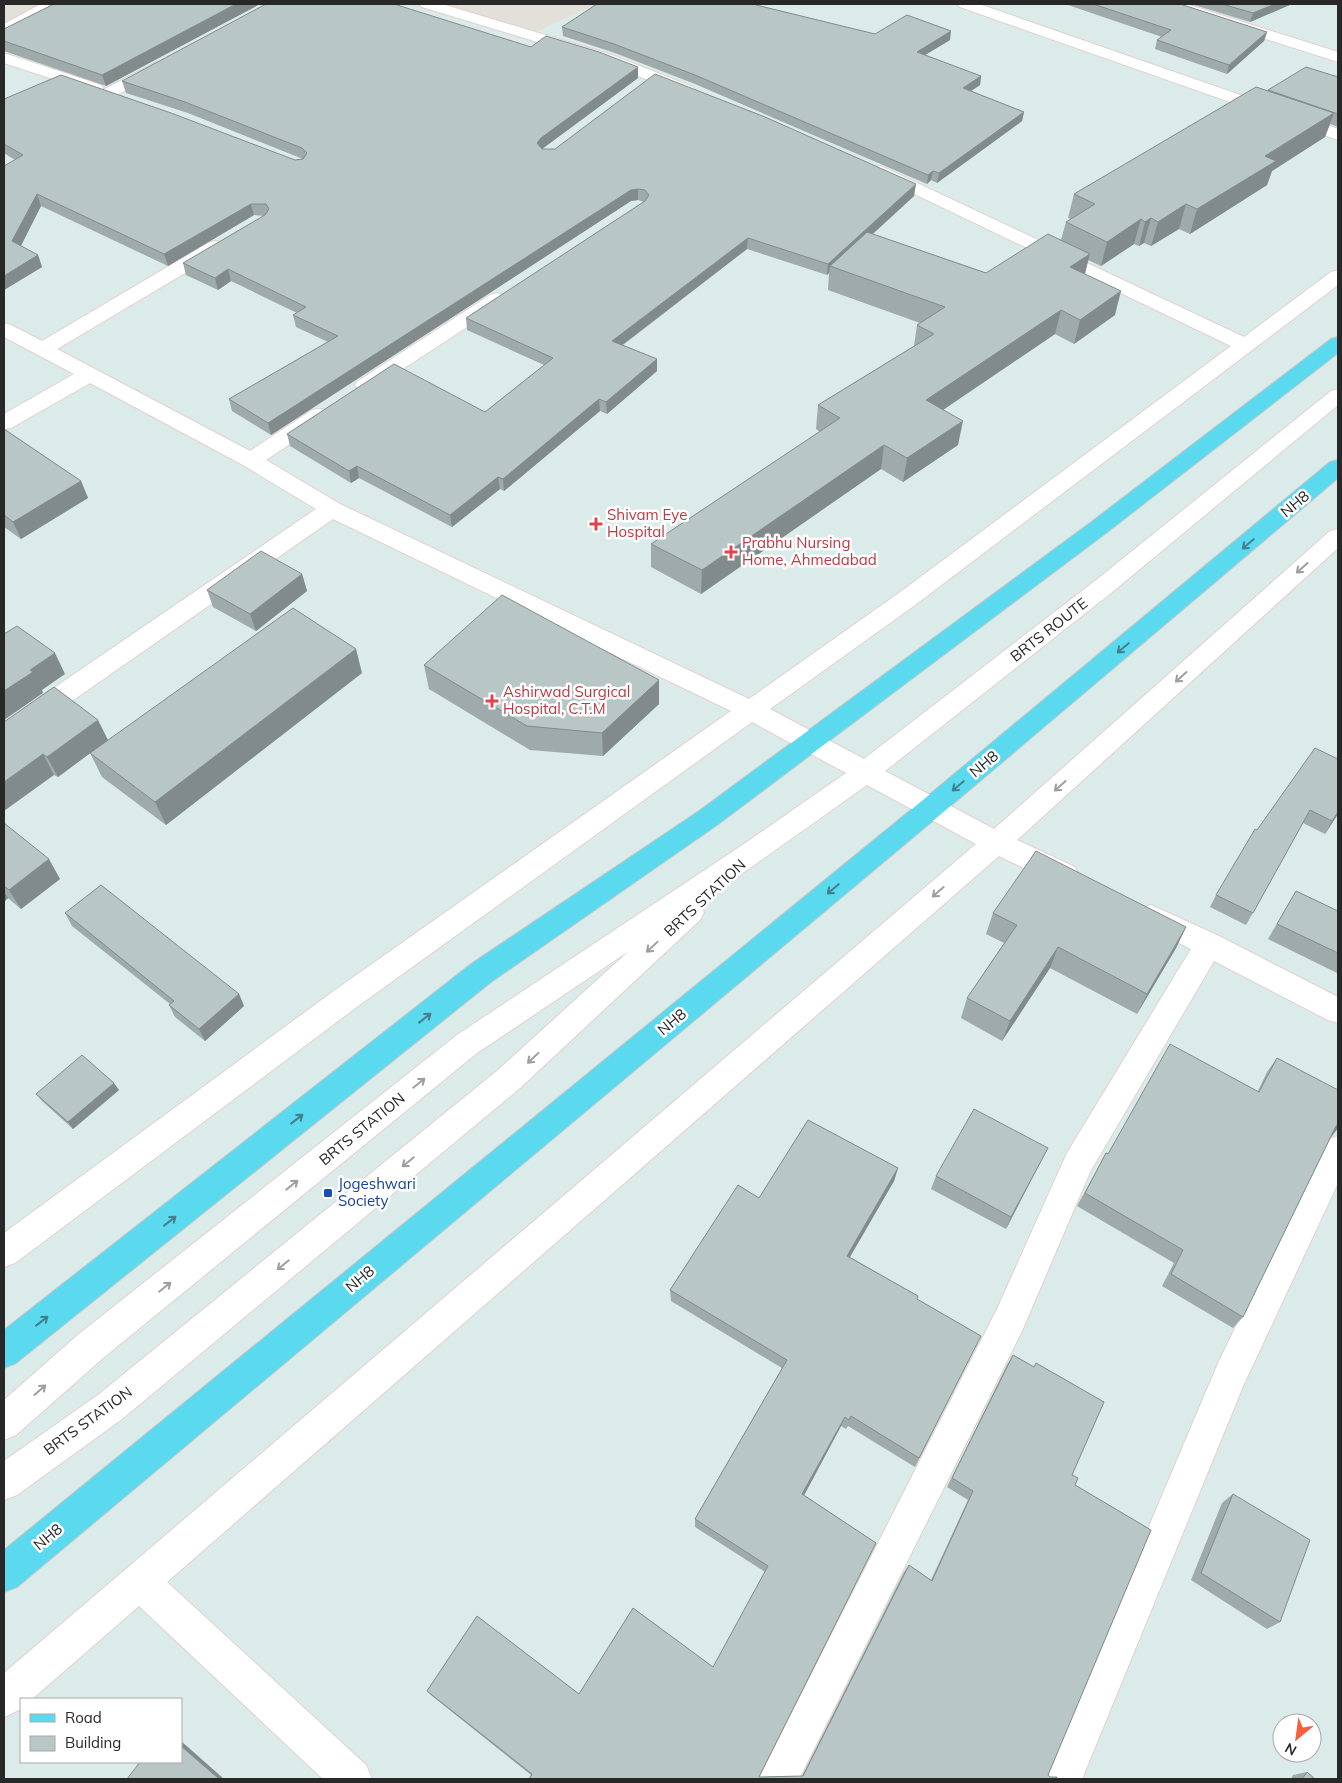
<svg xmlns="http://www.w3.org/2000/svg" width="1342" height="1783" font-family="Mulish,sans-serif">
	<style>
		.industrial { fill: #e3e0da }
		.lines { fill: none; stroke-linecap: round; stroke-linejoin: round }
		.minor-casing { stroke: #e1d2cf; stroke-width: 2 }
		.major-casing { stroke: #c7c7c7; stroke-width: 2 }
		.minor { fill: #fff; fill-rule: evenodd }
		.major { fill: #5bd9ee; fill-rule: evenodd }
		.wall { fill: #9faaaa }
		.shaded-wall { fill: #828b8b }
		.building { fill: #b9c6c6; stroke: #828b8b }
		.oneway { stroke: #42808b }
		.oneway2 { stroke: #9e9e9e }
		.health-dot { fill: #e0444e; stroke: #fff; stroke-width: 2 }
		.transit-dot { fill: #1a4fb4; stroke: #fff; stroke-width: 2 }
		.labels { text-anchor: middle; stroke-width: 5; stroke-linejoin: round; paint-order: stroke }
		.street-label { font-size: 15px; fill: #282828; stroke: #fff }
		.health-label { font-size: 15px; fill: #be3a42; stroke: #fff; text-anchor: start }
		.transit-label { font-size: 15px; fill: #164399; stroke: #fff; text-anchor: start }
	</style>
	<rect width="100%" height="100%" fill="#daebea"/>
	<path class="industrial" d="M 4,4 L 71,4 L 4,37 Z
		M 403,4 L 597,4 L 526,36 Z"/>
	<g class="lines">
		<g class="minor-casing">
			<path id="minor" d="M 41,4 L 60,4 L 57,7 L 4,35 L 4,24 Z
				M 419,4 L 442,4 L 612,55 L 693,87 L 695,90 L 693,93 L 681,93 L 600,61 L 422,7 Z
				M 957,4 L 979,4 L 1338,129 L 1338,140 L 960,7 Z
				M 1163,4 L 1186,4 L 1338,52 L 1338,62 L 1166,7 Z
				M 4,53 L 101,85 L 103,88 L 101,91 L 89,91 L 4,63 Z
				M 157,62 L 163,64 L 165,67 L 163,70 L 115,96 L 103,96 L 101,93 L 103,90 Z
				M 881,166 L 1244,337 L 1331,272 L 1338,270 L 1338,285 L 915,605 L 770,709 L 864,759 L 1095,581 L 1331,391 L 1338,389 L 1338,405 L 1111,593 L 885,771 L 994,829 L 1330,531 L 1338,529 L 1338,548 L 1017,840 L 1075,867 L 1079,875 L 1075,883 L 1065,886 L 1055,883 L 999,856 L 167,1582 L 366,1765 L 372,1779 L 323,1779 L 139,1606 L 32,1699 L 21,1699 L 21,1709 L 4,1717 L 4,1673 L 976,844 L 867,785 L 699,904 L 704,912 L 700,920 L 520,1088 L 122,1419 L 17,1495 L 4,1500 L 4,1461 L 98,1395 L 498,1070 L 629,951 L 477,1053 L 103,1358 L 16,1435 L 4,1440 L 4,1400 L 79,1334 L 457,1035 L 741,846 L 846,773 L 752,722 L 358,1006 L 15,1263 L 4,1267 L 4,1233 L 338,988 L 731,711 L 333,519 L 13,742 L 4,744 L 4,722 L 316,509 L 243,465 L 90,383 L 11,428 L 4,429 L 4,414 L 74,374 L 4,337 L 4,323 L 11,325 L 42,341 L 208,243 L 215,241 L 222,243 L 224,247 L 222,251 L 57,349 L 250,451 L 312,410 L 319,409 L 326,410 L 329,415 L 326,420 L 266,460 L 340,504 L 749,699 L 899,593 L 1231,346 L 875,175 L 872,171 L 875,167 Z
				M 497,293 L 504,295 L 507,299 L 504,303 L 372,389 L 365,391 L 358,389 L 355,385 L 358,381 L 490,295 Z
				M 1151,905 L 1219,936 L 1338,997 L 1338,1023 L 1328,1020 L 1214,961 L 1090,1172 L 1022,1331 L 799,1779 L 758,1779 L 998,1307 L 1067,1153 L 1191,949 L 1141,924 L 1137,916 L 1141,908 Z
				M 1338,1136 L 1338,1183 L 1244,1384 L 1082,1779 L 1042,1779 L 1219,1361 L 1327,1140 Z"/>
		</g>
		<g class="major-casing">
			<path id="major" d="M 1338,337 L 1338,353 L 1106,533 L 717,825 L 491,982 L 16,1363 L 4,1368 L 4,1330 L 471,964 L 699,811 L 1090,523 L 1331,339 Z
				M 1338,460 L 1338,478 L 941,814 L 17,1587 L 4,1592 L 4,1550 L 923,800 L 1330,462 Z"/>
		</g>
		<use href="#minor" class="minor"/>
		<use href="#major" class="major"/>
	</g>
	<path class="wall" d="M 54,4 L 260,4 L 106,86 L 4,51 L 4,29 Z
		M 1065,4 L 1180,4 L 1267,32 L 1264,41 L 1227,74 L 1155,49 L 1157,40 L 1162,37 Z
		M 1191,4 L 1292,4 L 1250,22 Z
		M 760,6 L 875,34 L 950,40 L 925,55 L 981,76 L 980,85 L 971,91 L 1024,112 L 1022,121 L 937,183 L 931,180 L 927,184 L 695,84 L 615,53 L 563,36 L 562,27 Z
		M 531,47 L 638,78 L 542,149 L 914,196 L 873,234 L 986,273 L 1061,240 L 1066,222 L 1071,219 L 1068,218 L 1074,194 L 1268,91 L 1268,90 L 1338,77 L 1338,127 L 1330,124 L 1325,137 L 1272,171 L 1267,185 L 1190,234 L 1179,229 L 1151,246 L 1144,243 L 1139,246 L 1134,244 L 1101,266 L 1088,260 L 1085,274 L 1115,315 L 1074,344 L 1055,334 L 943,410 L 958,445 L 903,482 L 881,469 L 701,594 L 651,567 L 651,544 L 820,432 L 816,429 L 818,405 L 914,346 L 917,325 L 920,323 L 828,290 L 829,273 L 827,275 L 747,249 L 623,345 L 657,359 L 657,371 L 607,414 L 600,411 L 504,491 L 500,489 L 452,527 L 359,478 L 351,483 L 290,446 L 287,434 L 485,412 L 544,365 L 467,330 L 466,318 L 644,202 L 638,200 L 631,201 L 271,435 L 232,411 L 229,399 L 328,342 L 296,327 L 293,315 L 297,313 L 231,281 L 218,290 L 186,275 L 183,263 L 264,216 L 254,215 L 168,266 L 41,206 L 21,246 L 38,255 L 42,267 L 4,290 L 15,160 L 4,153 L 4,99 L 295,160 L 303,159 L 188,113 L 126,93 L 122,81 Z
		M 4,429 L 81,481 L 88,498 L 21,539 L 4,527 Z
		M 302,574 L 307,591 L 256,631 L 213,607 L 207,590 Z
		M 424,665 L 659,704 L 603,756 L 530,750 L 429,689 Z
		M 362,673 L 166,825 L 102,777 L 90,753 L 58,777 L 54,775 L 4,722 L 108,740 Z
		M 1338,759 L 1338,814 L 1325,834 L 1303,823 L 1246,925 L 1210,907 L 1216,895 L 1257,830 Z
		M 4,823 L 60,879 L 21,909 L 8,898 L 4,902 Z
		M 1296,891 L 1338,911 L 1338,970 L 1337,973 L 1268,939 Z
		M 65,913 L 239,994 L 244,1006 L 205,1041 L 175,1017 L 169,1005 L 170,1004 L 72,926 Z
		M 993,913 L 1186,927 L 1176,948 L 1137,1014 L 1050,968 L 1002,1041 L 961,1018 L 967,998 L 1004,943 L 986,934 Z
		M 1277,1058 L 1338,1090 L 1338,1128 L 1331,1137 L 1243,1317 L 1233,1328 L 1162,1286 L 1174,1263 L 1077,1206 L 1106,1153 L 1108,1154 L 1258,1091 L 1267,1072 Z
		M 119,1090 L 73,1129 L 42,1101 L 36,1094 Z
		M 808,1120 L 898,1168 L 894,1181 L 850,1257 L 918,1296 L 917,1299 L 981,1336 L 915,1467 L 848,1426 L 846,1429 L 841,1426 L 804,1495 L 876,1543 L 759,1777 L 802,1776 L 904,1572 L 909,1565 L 931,1580 L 968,1500 L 947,1487 L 1007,1365 L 1013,1355 L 1034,1367 L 1036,1363 L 1104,1402 L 1072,1475 L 1078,1478 L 1075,1485 L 1151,1530 L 1048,1775 L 1050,1777 L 1057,1777 L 1056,1779 L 529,1779 L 531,1775 L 432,1696 L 427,1691 L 477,1616 L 579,1694 L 633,1608 L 713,1667 L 765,1572 L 695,1527 L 695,1519 L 782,1368 L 671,1301 L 670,1290 L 738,1185 L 759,1198 Z
		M 1048,1148 L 1006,1229 L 931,1189 L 936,1176 Z
		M 1233,1494 L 1280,1622 L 1267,1629 L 1191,1580 L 1222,1503 Z
		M 1307,1772 L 1315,1779 L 1291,1779 L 1293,1775 Z"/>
	<path class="shaded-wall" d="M 236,4 L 260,4 L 106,86 L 102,75 Z
		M 1275,4 L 1292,4 L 1250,22 L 1253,13 Z
		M 951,31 L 950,40 L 915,61 L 917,52 Z
		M 1267,32 L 1264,41 L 1227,74 L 1229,65 Z
		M 638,67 L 638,78 L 542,149 L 537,143 L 541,138 Z
		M 981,76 L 980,85 L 962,97 L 963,88 Z
		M 1024,112 L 1022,121 L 937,183 L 939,173 Z
		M 1334,113 L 1325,137 L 1272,171 L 1267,185 L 1190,234 L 1197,209 L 1265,156 Z
		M 933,171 L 931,180 L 927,184 L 928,175 Z
		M 916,184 L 914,196 L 835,268 L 830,266 L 829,273 L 827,275 L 828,264 Z
		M 638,189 L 638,200 L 631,201 L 271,435 L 268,423 L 631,190 Z
		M 37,194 L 41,206 L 17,253 L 12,241 Z
		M 251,204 L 254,215 L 168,266 L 164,254 Z
		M 1186,204 L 1179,229 L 1151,246 L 1158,222 Z
		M 1151,218 L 1144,243 L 1139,246 L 1145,222 Z
		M 1141,219 L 1134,244 L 1101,266 L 1107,242 Z
		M 748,238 L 747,249 L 613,352 L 612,341 Z
		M 1090,254 L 1084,277 L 1070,267 Z
		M 38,255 L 42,267 L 4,290 L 4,276 Z
		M 228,269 L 231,281 L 218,290 L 215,278 Z
		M 1121,291 L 1115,315 L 1074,344 L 1080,320 Z
		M 1061,310 L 1055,334 L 922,424 L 926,400 Z
		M 657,359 L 657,371 L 607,414 L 606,402 Z
		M 599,399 L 600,411 L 504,491 L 503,479 Z
		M 963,421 L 958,445 L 903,482 L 907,458 Z
		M 884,445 L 881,469 L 701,594 L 702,570 Z
		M 357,466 L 359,478 L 351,483 L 349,471 Z
		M 498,477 L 500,489 L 452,527 L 450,515 Z
		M 81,481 L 88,498 L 21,539 L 13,522 Z
		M 302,574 L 307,591 L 256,631 L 250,614 Z
		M 356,649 L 362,673 L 166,825 L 155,802 Z
		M 55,653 L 65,674 L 42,690 L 43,693 L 4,720 L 4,691 L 30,670 Z
		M 659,680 L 659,704 L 603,756 L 602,733 Z
		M 98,720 L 108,740 L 58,777 L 47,757 Z
		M 43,754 L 54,775 L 4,811 L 4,782 Z
		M 1338,812 L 1338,814 L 1325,834 L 1332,821 Z
		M 49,859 L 60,879 L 21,909 L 9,890 Z
		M 4,892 L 8,898 L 4,902 Z
		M 1186,927 L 1176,948 L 1137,1014 L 1147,994 Z
		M 1058,947 L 1050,968 L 1002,1041 L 1010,1021 Z
		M 239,994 L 244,1006 L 205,1041 L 199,1029 Z
		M 114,1083 L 119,1090 L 73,1129 L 68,1122 Z
		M 1338,1125 L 1338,1128 L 1332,1136 L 1325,1139 L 1336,1126 Z
		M 1048,1148 L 1041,1161 L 1006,1229 L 1011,1217 Z
		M 898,1168 L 894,1181 L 844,1267 L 847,1256 Z
		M 845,1417 L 841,1426 L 800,1503 L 802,1494 Z
		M 181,1741 L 224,1779 L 219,1779 L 181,1746 Z"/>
	<path class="building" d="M 54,4 L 236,4 L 102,75 L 4,41 L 4,29 Z
		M 266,4 L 394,4 L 531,47 L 546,36 L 599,52 L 638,67 L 541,138 L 537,143 L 542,149 L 555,149 L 655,74 L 765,117 L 916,184 L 828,264 L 748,238 L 612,341 L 657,359 L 606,402 L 599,399 L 503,479 L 498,477 L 450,515 L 357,466 L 349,471 L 287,434 L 394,364 L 485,412 L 553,358 L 466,318 L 645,201 L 649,195 L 645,190 L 638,189 L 631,190 L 268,423 L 229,399 L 338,336 L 293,315 L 306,307 L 228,269 L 215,278 L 183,263 L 265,215 L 269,209 L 266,204 L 251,204 L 164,254 L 37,194 L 12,241 L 38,255 L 4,276 L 4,166 L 23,155 L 4,144 L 4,99 L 61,75 L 171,113 L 295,160 L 303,159 L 307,153 L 302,148 L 185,102 L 122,81 Z
		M 597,4 L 758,4 L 756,5 L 875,34 L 907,15 L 951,31 L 917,52 L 981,76 L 963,88 L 1024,112 L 939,173 L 933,171 L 928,175 L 695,75 L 614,44 L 562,27 Z
		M 1093,4 L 1180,4 L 1267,32 L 1229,65 L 1157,40 L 1171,30 Z
		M 1222,4 L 1275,4 L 1253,13 Z
		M 1306,67 L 1338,77 L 1338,114 L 1268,90 Z
		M 1256,87 L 1334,113 L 1265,156 L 1276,161 L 1197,209 L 1186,204 L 1158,222 L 1151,218 L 1145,222 L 1141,219 L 1107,242 L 1066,222 L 1095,204 L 1074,194 Z
		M 867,232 L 986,273 L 1048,234 L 1090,254 L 1070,267 L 1121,291 L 1080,320 L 1061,310 L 926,400 L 963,421 L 907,458 L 884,445 L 702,570 L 651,544 L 840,418 L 818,405 L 934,334 L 917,325 L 945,307 L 830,266 Z
		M 4,429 L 81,481 L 13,522 L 4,515 Z
		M 261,551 L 302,574 L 250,614 L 207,590 Z
		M 502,595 L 659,680 L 602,733 L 527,726 L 424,665 Z
		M 293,608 L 356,649 L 155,802 L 90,753 Z
		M 17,626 L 55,653 L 30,670 L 33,672 L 4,691 L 4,634 Z
		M 54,687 L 98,720 L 47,757 L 43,754 L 4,782 L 4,722 Z
		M 1315,748 L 1338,759 L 1338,812 L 1332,821 L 1310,810 L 1253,913 L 1216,895 L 1255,829 L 1257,830 Z
		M 4,823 L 49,859 L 9,890 L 4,886 Z
		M 1036,851 L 1186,927 L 1147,994 L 1058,947 L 1010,1021 L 967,998 L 1017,925 L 993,913 Z
		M 101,885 L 239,994 L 199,1029 L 169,1005 L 174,1001 L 65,913 Z
		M 1296,891 L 1338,911 L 1338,953 L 1277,924 Z
		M 1170,1044 L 1259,1092 L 1277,1058 L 1338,1090 L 1338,1125 L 1336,1126 L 1243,1317 L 1171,1274 L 1183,1250 L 1085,1193 L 1106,1153 L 1108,1154 Z
		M 82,1055 L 114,1083 L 68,1122 L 36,1094 Z
		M 974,1109 L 1048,1148 L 1011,1217 L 936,1176 Z
		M 808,1120 L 898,1168 L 847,1256 L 918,1296 L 917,1299 L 981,1336 L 919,1458 L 851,1416 L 849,1420 L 845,1417 L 802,1494 L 876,1543 L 759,1777 L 803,1776 L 909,1565 L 932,1581 L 973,1491 L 952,1478 L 1013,1355 L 1034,1367 L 1036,1363 L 1104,1402 L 1072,1475 L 1078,1478 L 1075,1485 L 1151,1530 L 1048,1775 L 1050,1777 L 1057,1777 L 1056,1779 L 529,1779 L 532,1774 L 427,1691 L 477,1616 L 579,1694 L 633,1608 L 713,1667 L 768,1566 L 695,1519 L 787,1360 L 670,1290 L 738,1185 L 759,1198 Z
		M 1233,1494 L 1310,1540 L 1280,1622 L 1201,1573 Z
		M 181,1746 L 219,1779 L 127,1779 L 140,1762 L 181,1762 Z
		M 1307,1772 L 1315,1779 L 1302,1779 Z"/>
	<defs><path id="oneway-shaft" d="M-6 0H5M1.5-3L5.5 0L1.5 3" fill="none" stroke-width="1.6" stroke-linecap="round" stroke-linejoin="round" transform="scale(1.25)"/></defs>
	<g class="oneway">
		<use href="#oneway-shaft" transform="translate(1248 544) rotate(140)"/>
		<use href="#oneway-shaft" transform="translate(1123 648) rotate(140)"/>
		<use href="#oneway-shaft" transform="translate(958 786) rotate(140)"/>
		<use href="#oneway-shaft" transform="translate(833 889) rotate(140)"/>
		<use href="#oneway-shaft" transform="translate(425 1018) rotate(-38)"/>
		<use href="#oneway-shaft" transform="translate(297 1119) rotate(-38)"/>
		<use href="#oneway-shaft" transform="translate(170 1221) rotate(-38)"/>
		<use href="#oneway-shaft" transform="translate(42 1321) rotate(-38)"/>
	</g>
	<g class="oneway2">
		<use href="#oneway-shaft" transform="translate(1302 568) rotate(138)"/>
		<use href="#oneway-shaft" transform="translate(1181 677) rotate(138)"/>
		<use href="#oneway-shaft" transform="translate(1060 786) rotate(138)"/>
		<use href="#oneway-shaft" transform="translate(938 892) rotate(139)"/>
		<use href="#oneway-shaft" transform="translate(652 947) rotate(137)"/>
		<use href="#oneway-shaft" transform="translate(533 1058) rotate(137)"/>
		<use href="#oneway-shaft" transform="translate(419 1083) rotate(-39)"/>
		<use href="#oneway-shaft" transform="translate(408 1162) rotate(141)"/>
		<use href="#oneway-shaft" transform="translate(292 1185) rotate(-39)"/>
		<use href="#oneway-shaft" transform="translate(283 1265) rotate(141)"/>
		<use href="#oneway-shaft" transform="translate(165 1287) rotate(-39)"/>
		<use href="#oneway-shaft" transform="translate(40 1390) rotate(-41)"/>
	</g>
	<g class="health-dot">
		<path d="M593.5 516.5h5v5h5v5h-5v5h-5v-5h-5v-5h5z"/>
		<path d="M728.5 544.5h5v5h5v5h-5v5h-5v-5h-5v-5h5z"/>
		<path d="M489.5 693.5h5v5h5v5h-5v5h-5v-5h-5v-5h5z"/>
	</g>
	<rect class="transit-dot" x="323" y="1188" width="10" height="10" rx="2.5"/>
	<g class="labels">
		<g class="street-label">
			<text transform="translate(1295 504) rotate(-40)" y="5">NH8</text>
			<text transform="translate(1049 630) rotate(-38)" y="5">BRTS ROUTE</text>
			<text transform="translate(984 764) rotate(-40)" y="5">NH8</text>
			<text transform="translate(705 898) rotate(-43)" y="5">BRTS STATION</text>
			<text transform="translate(672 1022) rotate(-40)" y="5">NH8</text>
			<text transform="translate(362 1129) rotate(-39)" y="5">BRTS STATION</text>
			<text transform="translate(360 1279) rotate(-40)" y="5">NH8</text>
			<text transform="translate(88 1421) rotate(-36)" y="5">BRTS STATION</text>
			<text transform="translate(48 1537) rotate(-40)" y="5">NH8</text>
		</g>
		<g class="health-label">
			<text x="607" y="520">Shivam Eye<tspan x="607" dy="17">Hospital</tspan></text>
			<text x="742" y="548">Prabhu Nursing<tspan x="742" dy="17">Home, Ahmedabad</tspan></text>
			<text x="503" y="697">Ashirwad Surgical<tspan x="503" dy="17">Hospital, C.T.M</tspan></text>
		</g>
		<g class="transit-label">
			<text x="338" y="1189">Jogeshwari<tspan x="338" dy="17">Society</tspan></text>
		</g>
	</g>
	<rect width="1342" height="1783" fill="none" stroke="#282828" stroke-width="10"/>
	<rect x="20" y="1698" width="162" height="65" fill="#ffffff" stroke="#a9a9a9"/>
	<rect x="30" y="1714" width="25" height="8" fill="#5bd9ee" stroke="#a9a9a9"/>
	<text x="65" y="1723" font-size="15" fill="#282828">Road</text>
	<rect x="30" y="1736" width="25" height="15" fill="#b9c6c6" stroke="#a9a9a9"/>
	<text x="65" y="1748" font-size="15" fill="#282828">Building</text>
	<g transform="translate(1297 1738) rotate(209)"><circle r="24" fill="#ffffff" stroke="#a9a9a9"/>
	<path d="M0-4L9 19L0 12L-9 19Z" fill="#f75f3a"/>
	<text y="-8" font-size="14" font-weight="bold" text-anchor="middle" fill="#282828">N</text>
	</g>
</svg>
